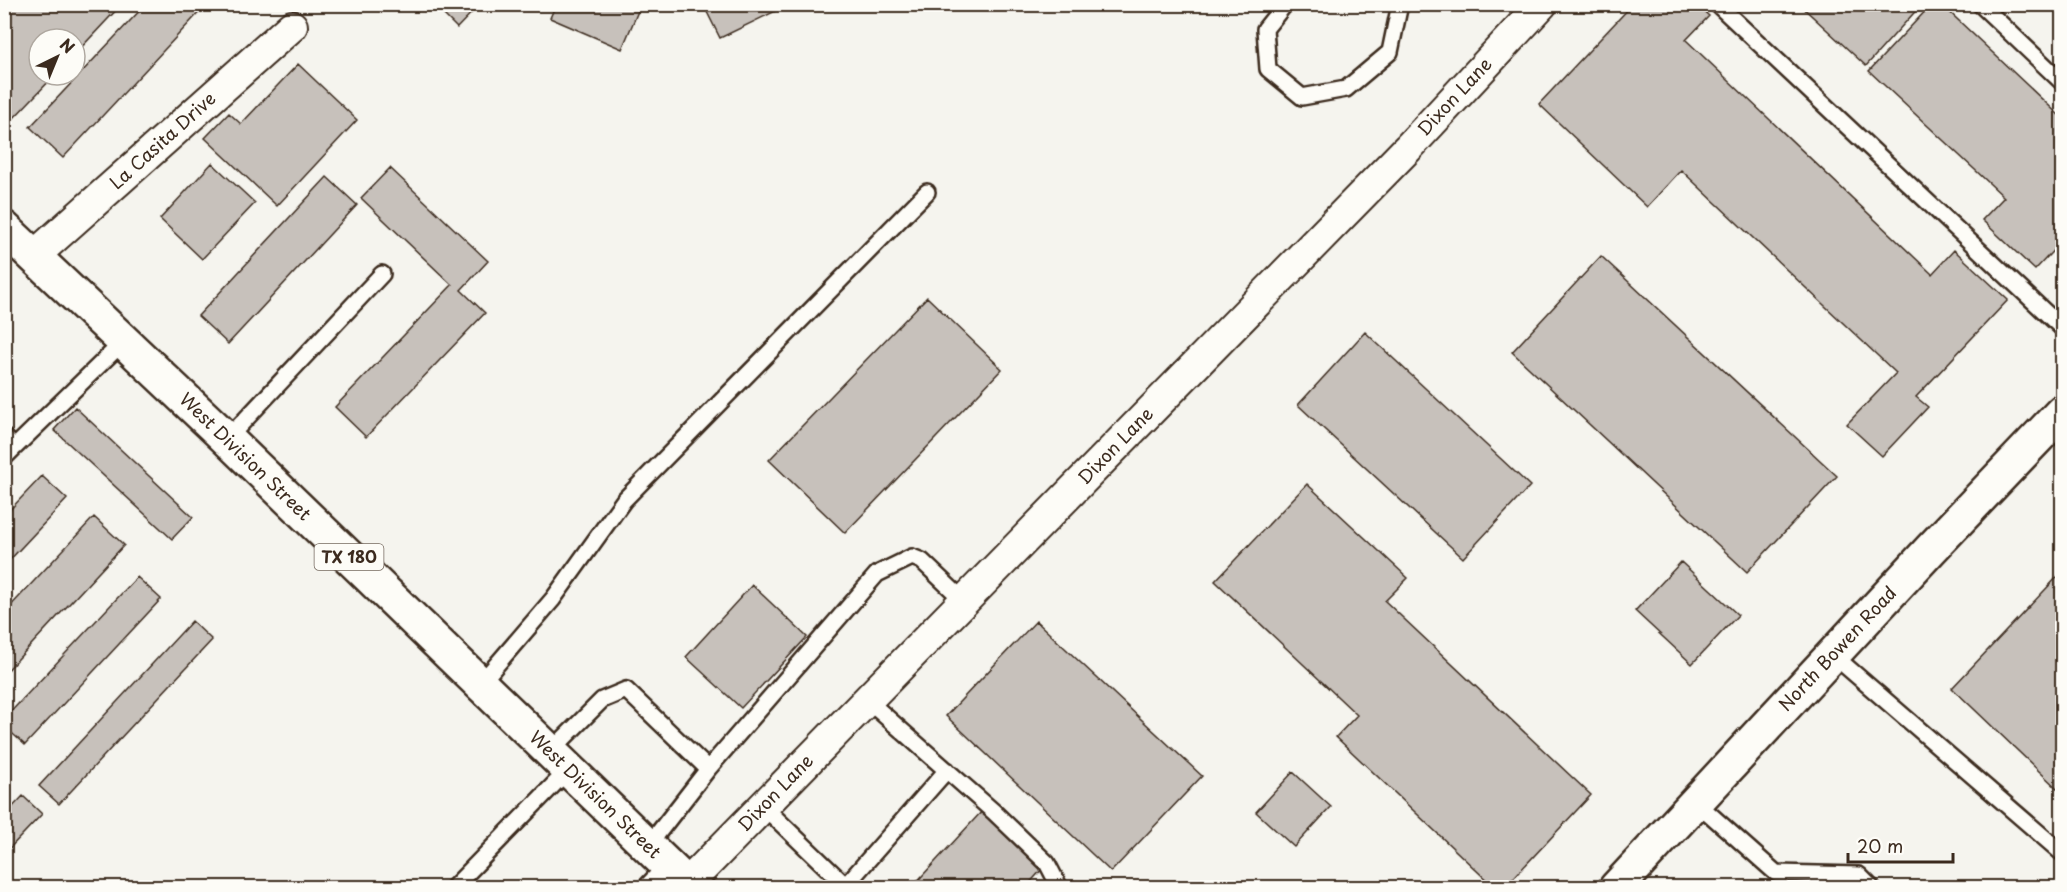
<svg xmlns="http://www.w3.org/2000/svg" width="2067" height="892" font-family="'Playpen Sans',sans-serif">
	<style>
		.building { fill: #c7c1bb; stroke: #3b2a1e; stroke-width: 1.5 }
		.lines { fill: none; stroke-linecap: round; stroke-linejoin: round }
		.lane-casing { stroke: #3b2a1e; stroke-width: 20 }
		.street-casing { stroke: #3b2a1e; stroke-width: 34 }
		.secondary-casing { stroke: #3b2a1e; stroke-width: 38 }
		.primary-casing { stroke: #3b2a1e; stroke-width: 38 }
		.lane { stroke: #fdfcf7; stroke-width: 15 }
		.street { stroke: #fdfcf7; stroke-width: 30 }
		.secondary { stroke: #fdfcf7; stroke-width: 33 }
		.primary { stroke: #fdfcf7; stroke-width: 33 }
		.labels { text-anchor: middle; stroke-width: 5; stroke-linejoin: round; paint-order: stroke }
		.shield { fill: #fdfcf7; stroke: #75695f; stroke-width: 1.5 }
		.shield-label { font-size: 16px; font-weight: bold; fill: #3b2a1e }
		.street-label { font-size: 18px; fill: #3b2a1e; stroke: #fdfcf7 }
	</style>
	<rect width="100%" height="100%" fill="#f5f4ee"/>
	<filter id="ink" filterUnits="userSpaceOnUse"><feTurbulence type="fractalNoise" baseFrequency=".0167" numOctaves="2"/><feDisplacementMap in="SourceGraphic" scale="12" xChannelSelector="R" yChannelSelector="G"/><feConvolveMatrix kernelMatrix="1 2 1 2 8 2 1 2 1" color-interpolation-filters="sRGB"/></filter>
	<g filter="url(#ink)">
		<path class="building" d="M 14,4 L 122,4 L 75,54 L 75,39 L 39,39 L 39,75 L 55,75 L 9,123 L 4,119 L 4,14 Z
			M 146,4 L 207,4 L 63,158 L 30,127 Z
			M 433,4 L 480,4 L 457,28 Z
			M 556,4 L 641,4 L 622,49 L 550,18 Z
			M 703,4 L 787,4 L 788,5 L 720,38 Z
			M 1633,4 L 1696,4 L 1709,16 L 1686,40 L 1932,274 L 1954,250 L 2008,300 L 1916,397 L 1928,407 L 1882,456 L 1847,424 L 1896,373 L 1681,170 L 1647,207 L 1539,104 Z
			M 1799,4 L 1922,4 L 1866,66 Z
			M 1932,4 L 1941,4 L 2062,118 L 2062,241 L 2035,270 L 1982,220 L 2004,197 L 1869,71 Z
			M 298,64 L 357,120 L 277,206 L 205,138 L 229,113 L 241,124 Z
			M 212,163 L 255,203 L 202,259 L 160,219 Z
			M 390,168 L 488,261 L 461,290 L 485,313 L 366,437 L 335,407 L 452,285 L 361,198 Z
			M 327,177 L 357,205 L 228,344 L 198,316 Z
			M 1601,256 L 1837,476 L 1747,572 L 1512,352 Z
			M 927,297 L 1002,369 L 845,533 L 769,460 Z
			M 1365,332 L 1530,486 L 1463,558 L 1298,405 Z
			M 75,407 L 193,517 L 172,539 L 54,430 Z
			M 42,476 L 67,499 L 4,566 L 4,516 Z
			M 1307,484 L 1408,578 L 1385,601 L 1591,795 L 1504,888 L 1495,888 L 1336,737 L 1357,715 L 1215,581 Z
			M 94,517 L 124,545 L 4,674 L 4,613 Z
			M 1681,562 L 1738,615 L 1692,664 L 1635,611 Z
			M 2062,572 L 2062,793 L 1952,688 Z
			M 137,577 L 161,599 L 25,745 L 4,726 L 4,719 Z
			M 752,585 L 807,637 L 741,708 L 686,657 Z
			M 192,621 L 212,640 L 59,804 L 39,786 Z
			M 1036,621 L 1202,776 L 1111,872 L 946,716 Z
			M 4,749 L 11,755 L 4,762 Z
			M 1293,772 L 1331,807 L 1294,847 L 1256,812 Z
			M 23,796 L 42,814 L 4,854 L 4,816 Z
			M 983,810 L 1044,867 L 1025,888 L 911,888 Z"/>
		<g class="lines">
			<g class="lane-casing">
				<path id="lane" d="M 1285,4 L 1265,29 L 1268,69 L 1302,97 L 1346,89 L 1390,52 L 1400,4
					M 1717,4 L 2062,328
					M 1980,4 L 2062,82
					M 4,437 L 15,447 L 4,458
					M 227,439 L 382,274
					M 15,447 L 123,342
					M 1833,655 L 2062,853
					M 480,684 L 553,599 L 624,500 L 927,192
					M 867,700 L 994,812 L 1047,863 L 1060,888
					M 550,752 L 602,700 L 626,690 L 708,769 L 648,846
					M 708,769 L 877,574 L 912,557 L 922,561 L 964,601
					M 1696,802 L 1776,873 L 1859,875 L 1872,888
					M 763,806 L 848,888
					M 846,885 L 947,770
					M 453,888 L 568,770
					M 645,888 L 667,865"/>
			</g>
			<g class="street-casing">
				<path id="street" d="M 34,256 L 292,26
					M 687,884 L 1408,148 L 1542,4"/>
			</g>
			<g class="secondary-casing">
				<path id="secondary" d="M 1616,888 L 1931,549 L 2062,412"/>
			</g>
			<g class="primary-casing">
				<path id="primary" d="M 4,228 L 227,439 L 691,888"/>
			</g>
			<use href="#lane" class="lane"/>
			<use href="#street" class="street"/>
			<use href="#secondary" class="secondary"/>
			<use href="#primary" class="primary"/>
		</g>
	</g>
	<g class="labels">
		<rect class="shield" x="314.5" y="544" width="69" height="26" rx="4.5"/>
		<g class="shield-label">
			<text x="349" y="563">TX 180</text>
		</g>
		<g class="street-label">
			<text transform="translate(1455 97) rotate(-47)" y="6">Dixon Lane</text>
			<text transform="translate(163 141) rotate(-42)" y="6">La Casita Drive</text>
			<text transform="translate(1116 446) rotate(-46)" y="6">Dixon Lane</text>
			<text transform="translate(245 457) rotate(44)" y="6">West Division Street</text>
			<text transform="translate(1838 649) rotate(-47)" y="6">North Bowen Road</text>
			<text transform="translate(776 793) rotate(-46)" y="6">Dixon Lane</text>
			<text transform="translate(595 795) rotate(44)" y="6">West Division Street</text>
		</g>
	</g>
	<rect width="2067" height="892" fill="none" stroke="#fdfcf7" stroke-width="24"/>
	<rect x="12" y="12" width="2043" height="868" fill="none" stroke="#3b2a1e" stroke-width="2" filter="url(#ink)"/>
	<g transform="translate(57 57) rotate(43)"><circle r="28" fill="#fdfcf7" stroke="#afa8a0" stroke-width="1.5"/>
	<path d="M0-4.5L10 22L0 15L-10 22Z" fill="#3b2a1e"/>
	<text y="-9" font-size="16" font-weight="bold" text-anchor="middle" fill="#3b2a1e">N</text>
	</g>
	<path d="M1848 853v9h105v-9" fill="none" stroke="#3b2a1e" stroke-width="3"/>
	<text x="1857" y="853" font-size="18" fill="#3b2a1e" stroke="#fdfcf7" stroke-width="4.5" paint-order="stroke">20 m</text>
</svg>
